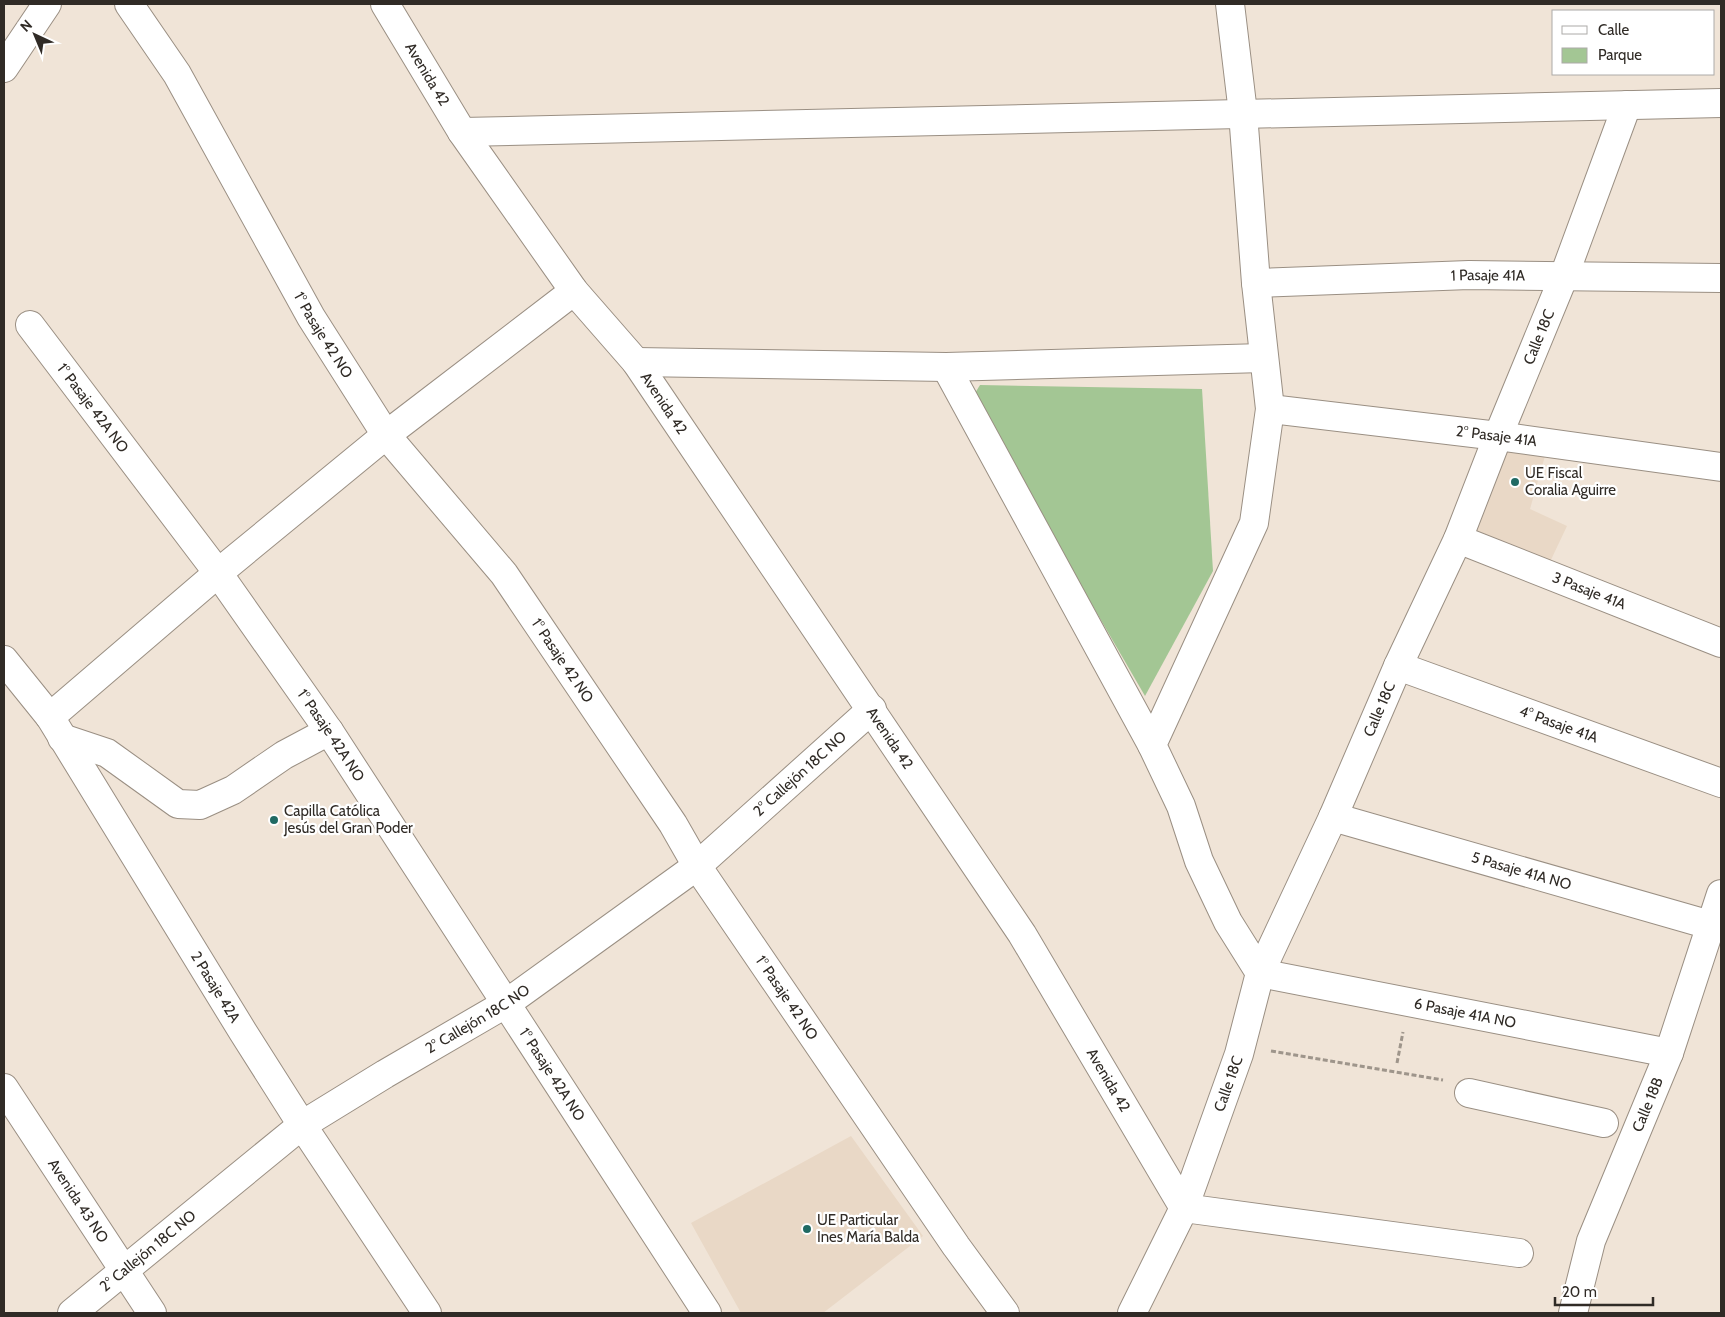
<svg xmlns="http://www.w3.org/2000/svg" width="1725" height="1317" font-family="Cabin,sans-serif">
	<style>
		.built { fill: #e9d8c6 }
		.green { fill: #a3c694 }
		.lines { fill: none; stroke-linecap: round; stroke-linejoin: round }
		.minor-casing { stroke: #9a8f83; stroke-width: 30 }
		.path { stroke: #9e958b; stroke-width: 3; stroke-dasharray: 5 2.5; stroke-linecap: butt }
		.minor { stroke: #fff; stroke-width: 28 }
		.poi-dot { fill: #206a63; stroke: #fff; stroke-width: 2 }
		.labels { text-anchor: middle; stroke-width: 4.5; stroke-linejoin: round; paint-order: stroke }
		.street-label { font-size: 15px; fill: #302b26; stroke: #fff }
		.poi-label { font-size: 15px; fill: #302b26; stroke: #fff; text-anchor: start }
	</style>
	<rect width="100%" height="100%" fill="#f0e4d7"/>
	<path class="built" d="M 1507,449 L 1545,456 L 1530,509 L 1567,526 L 1549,564 L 1473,531 Z
		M 851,1136 L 923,1236 L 823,1313 L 741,1313 L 691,1223 Z"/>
	<path class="green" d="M 980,385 L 1202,389 L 1213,571 L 1145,696 L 972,398 Z"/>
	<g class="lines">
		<g class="minor-casing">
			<g id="minor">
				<path id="s1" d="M 129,4 L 177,74 L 311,317 L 386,435 L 504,574 L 673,824 L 697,866 L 956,1246 L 1005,1313"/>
				<path id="s2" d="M 385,4 L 462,132 L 574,291 L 636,362 L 1022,934 L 1184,1208 L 1519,1253"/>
				<path d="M 1230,4 L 1243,113 L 1256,283 L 1270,409 L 1254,523 L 1152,745 L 1181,806 L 1199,861 L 1228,922 L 1260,973"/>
				<path d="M 4,68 L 47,4"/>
				<path d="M 462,132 L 1721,103"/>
				<path id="s3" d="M 1256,283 L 1469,275 L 1721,278"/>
				<path id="s4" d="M 30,325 L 218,573 L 329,731 L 707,1313"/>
				<path d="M 636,362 L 946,367 L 1263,358"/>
				<path d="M 946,367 L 1152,745"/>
				<path id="s5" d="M 1270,409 L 1498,436 L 1721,467"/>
				<path id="s6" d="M 1458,539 L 1721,643"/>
				<path id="s7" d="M 4,660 L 50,717 L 243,1032 L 302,1125 L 427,1313"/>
				<path id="s8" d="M 1398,666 L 1721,783"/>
				<path d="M 50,717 L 218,573 L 386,435 L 574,291"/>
				<path d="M 62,738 L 107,753 L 178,804 L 200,805 L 233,790 L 284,755 L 329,731"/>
				<path id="s9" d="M 1333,817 L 1710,925"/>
				<path id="s10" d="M 1260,973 L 1669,1053"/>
				<path id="s11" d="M 4,1088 L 152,1313"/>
				<path d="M 1469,1093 L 1604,1123"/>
				<path id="s12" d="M 72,1313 L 302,1125 L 385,1074 L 507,1003 L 697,866 L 872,709"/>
				<path id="s13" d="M 1132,1313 L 1184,1208 L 1239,1054 L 1260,973 L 1333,817 L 1398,666 L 1458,539 L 1498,436 L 1564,276 L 1627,105"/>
				<path id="s14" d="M 1573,1313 L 1591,1241 L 1669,1053 L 1721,894"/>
			</g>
		</g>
		<path class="path" d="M 1271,1051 L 1443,1080
			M 1397,1063 L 1403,1032"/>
		<use href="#minor" class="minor"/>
	</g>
	<g class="poi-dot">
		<circle cx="1515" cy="482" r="5"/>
		<circle cx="274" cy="820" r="5"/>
		<circle cx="807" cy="1229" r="5"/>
	</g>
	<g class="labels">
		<g class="street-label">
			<text dy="5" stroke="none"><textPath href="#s2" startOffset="82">Avenida 42</textPath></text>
			<text dy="5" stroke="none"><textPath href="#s3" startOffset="232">1 Pasaje 41A</textPath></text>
			<text dy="5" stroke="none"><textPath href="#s1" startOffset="384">1° Pasaje 42 NO</textPath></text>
			<text dy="5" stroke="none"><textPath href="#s13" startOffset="1059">Calle 18C</textPath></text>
			<text dy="5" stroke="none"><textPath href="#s2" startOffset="488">Avenida 42</textPath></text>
			<text dy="5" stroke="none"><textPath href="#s4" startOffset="104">1° Pasaje 42A NO</textPath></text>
			<text dy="5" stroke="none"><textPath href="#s5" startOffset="228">2° Pasaje 41A</textPath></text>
			<text dy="5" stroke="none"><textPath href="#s6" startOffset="141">3 Pasaje 41A</textPath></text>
			<text dy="5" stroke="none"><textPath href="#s1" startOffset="789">1° Pasaje 42 NO</textPath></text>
			<text dy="5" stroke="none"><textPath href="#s13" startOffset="654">Calle 18C</textPath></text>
			<text dy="5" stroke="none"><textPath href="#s8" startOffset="171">4° Pasaje 41A</textPath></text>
			<text dy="5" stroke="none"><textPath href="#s4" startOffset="509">1° Pasaje 42A NO</textPath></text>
			<text dy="5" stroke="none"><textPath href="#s2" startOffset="892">Avenida 42</textPath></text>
			<text dy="5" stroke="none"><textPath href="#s12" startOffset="908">2° Callejón 18C NO</textPath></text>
			<text dy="5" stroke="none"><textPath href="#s9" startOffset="196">5 Pasaje 41A NO</textPath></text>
			<text dy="5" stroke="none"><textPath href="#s7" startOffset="390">2 Pasaje 42A</textPath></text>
			<text dy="5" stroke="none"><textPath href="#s1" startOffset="1194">1° Pasaje 42 NO</textPath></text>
			<text dy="5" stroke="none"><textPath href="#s10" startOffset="209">6 Pasaje 41A NO</textPath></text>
			<text dy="5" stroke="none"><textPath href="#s12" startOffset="502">2° Callejón 18C NO</textPath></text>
			<text dy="5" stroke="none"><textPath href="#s4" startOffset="914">1° Pasaje 42A NO</textPath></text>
			<text dy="5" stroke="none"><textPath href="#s2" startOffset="1298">Avenida 42</textPath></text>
			<text dy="5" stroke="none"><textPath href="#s13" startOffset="249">Calle 18C</textPath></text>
			<text dy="5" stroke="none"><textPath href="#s14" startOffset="222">Calle 18B</textPath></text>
			<text dy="5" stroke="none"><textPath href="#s11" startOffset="135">Avenida 43 NO</textPath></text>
			<text dy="5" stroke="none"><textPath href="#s12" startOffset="98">2° Callejón 18C NO</textPath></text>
		</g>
		<g class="poi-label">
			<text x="1525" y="478">UE Fiscal<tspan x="1525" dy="17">Coralia Aguirre</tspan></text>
			<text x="284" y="816">Capilla Católica<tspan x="284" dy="17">Jesús del Gran Poder</tspan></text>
			<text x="817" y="1225">UE Particular<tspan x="817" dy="17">Ines María Balda</tspan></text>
		</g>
	</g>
	<rect width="1725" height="1317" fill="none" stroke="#302b26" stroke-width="10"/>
	<rect x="1552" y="10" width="162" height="65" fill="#ffffff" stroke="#acaaa8"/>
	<rect x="1562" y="26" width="25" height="8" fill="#ffffff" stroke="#acaaa8"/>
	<text x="1598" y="35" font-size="15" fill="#302b26">Calle</text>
	<rect x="1562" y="48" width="25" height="15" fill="#a3c694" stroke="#acaaa8"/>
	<text x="1598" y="60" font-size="15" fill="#302b26">Parque</text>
	<g transform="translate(35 35) rotate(316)" stroke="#ffffff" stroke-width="4" paint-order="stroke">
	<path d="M0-4L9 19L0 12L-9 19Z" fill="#302b26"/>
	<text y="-8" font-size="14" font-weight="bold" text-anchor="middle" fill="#302b26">N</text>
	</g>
	<path d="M1555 1297v8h98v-8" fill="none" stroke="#302b26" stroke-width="2.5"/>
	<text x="1562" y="1297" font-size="15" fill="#302b26" stroke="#ffffff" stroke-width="4" paint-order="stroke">20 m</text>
</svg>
